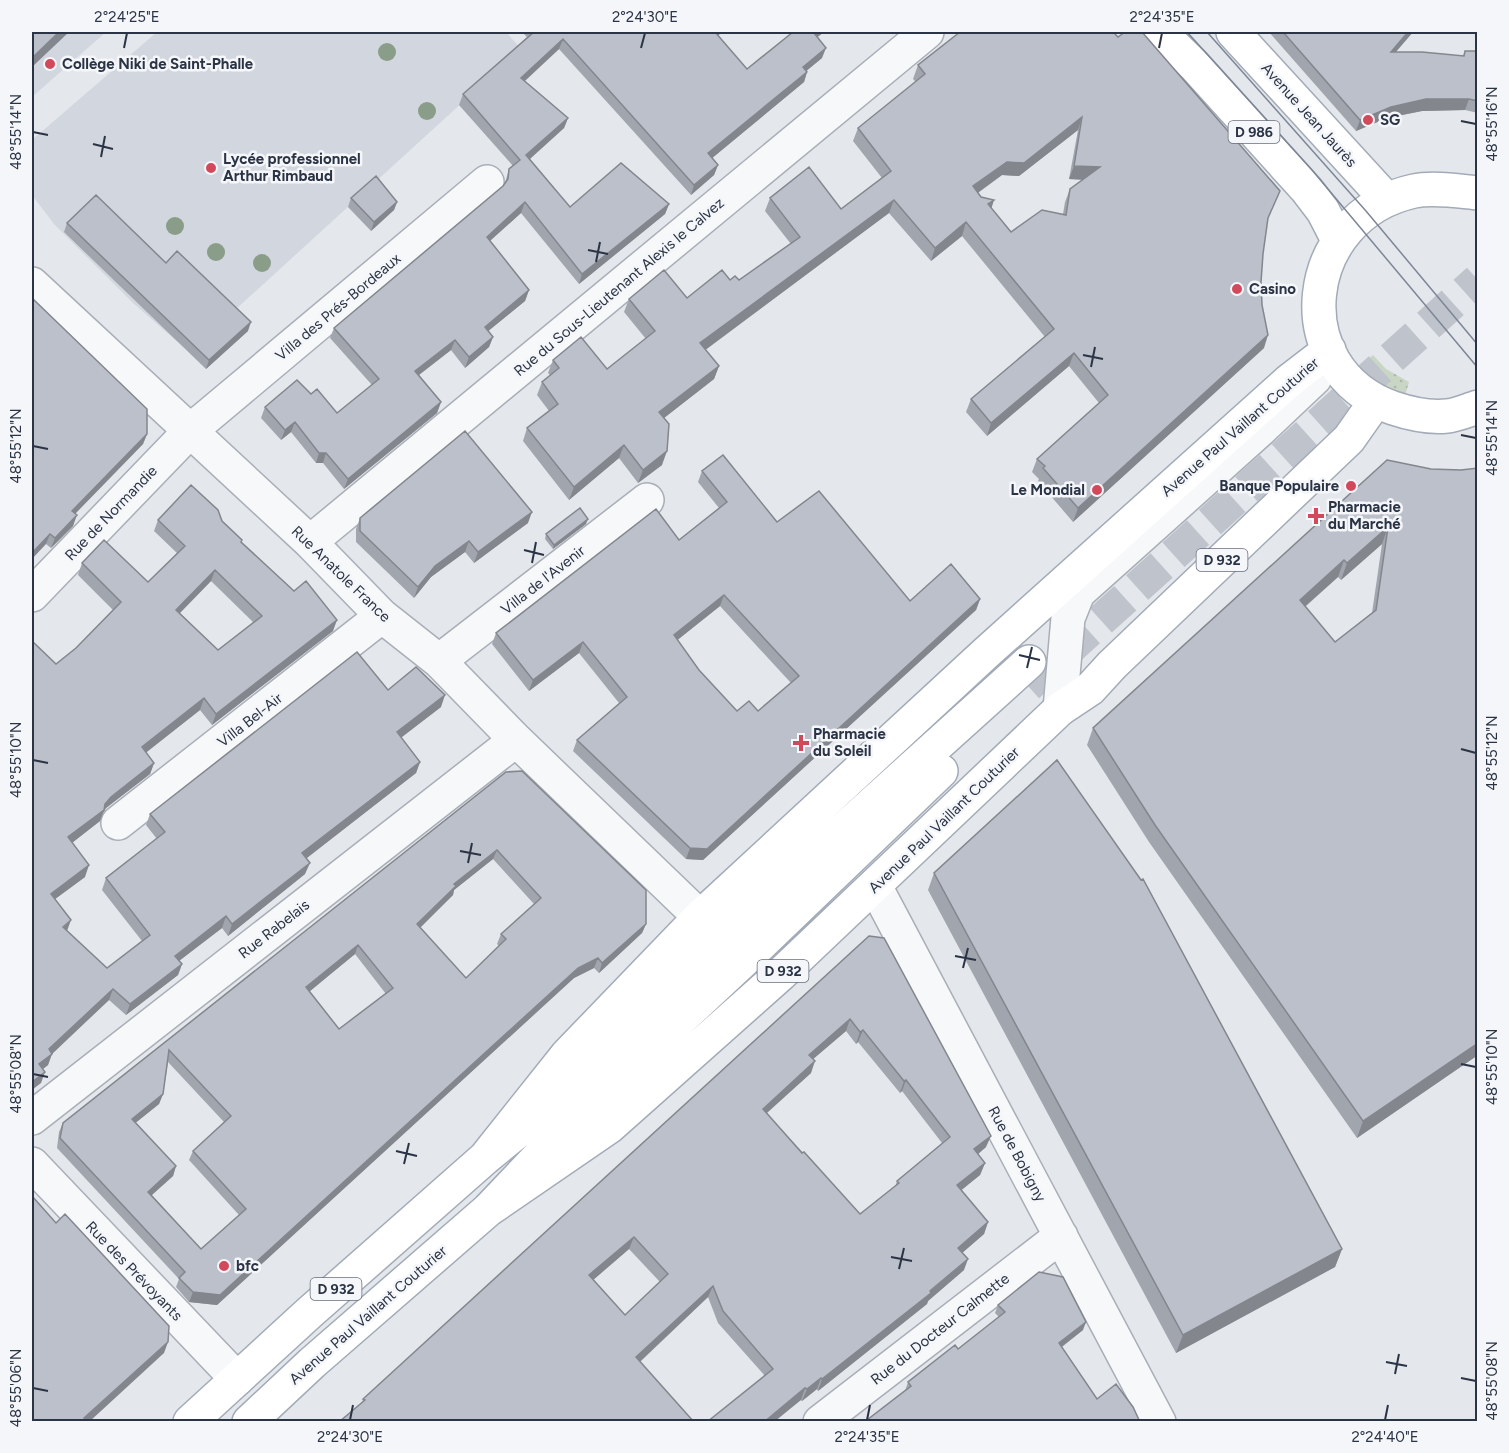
<svg xmlns="http://www.w3.org/2000/svg" width="1509" height="1453" font-family="Figtree,sans-serif">
	<style>
		.built { fill: #d2d6de }
		.grass { fill: url(#grass-dots) }
		.lines { fill: none; stroke-linecap: round; stroke-linejoin: round }
		.major-tunnel { stroke: #bfc3cb; stroke-width: 33; stroke-dasharray: 33 16; stroke-linecap: butt }
		.minor-casing { stroke: #a9aeb7; stroke-width: 36 }
		.major-casing { stroke: #a3abb8; stroke-width: 36 }
		.minor { stroke: #f7f8fa; stroke-width: 33 }
		.major { stroke: #fff; stroke-width: 33 }
		.tram { stroke: #7d8696; stroke-width: 1.5 }
		.tree { fill: #899d89 }
		.wall { fill: #a1a5ae; fill-rule: evenodd }
		.shaded-wall { fill: #83868d }
		.building { fill: #bbc0ca; stroke: #83868d; stroke-width: 1.5; fill-rule: evenodd }
		.ticks { fill: none; stroke: #2b3445; stroke-width: 2 }
		.poi-dot { fill: #d1495b; stroke: #f4f6f9; stroke-width: 2 }
		.labels { text-anchor: middle; stroke-width: 5; stroke-linejoin: round; paint-order: stroke }
		.shield { fill: #f4f6f9; stroke: #676e7b; stroke-width: 1.5 }
		.shield-label { font-size: 14px; font-weight: bold; fill: #2b3445 }
		.poi-label { font-size: 15px; font-weight: bold; fill: #2b3445; stroke: #f4f6f9; text-anchor: start }
		.street-label { font-size: 15px; fill: #2b3445; stroke: #f4f6f9 }
		.neatline { fill: none; stroke: #2b3445; stroke-width: 2 }
		.ticks-label { font-size: 15px; text-anchor: middle; fill: #2b3445 }
	</style>
	<defs>
		<pattern id="grass-dots" width="8" height="8" patternUnits="userSpaceOnUse" patternTransform="scale(1.5)"><rect width="8" height="8" fill="#c9d6c5"/><path d="M2 2h.1M6 6h.1" fill="none" stroke="#adb8ab" stroke-width="1.8" stroke-linecap="round"/></pattern>
	</defs>
	<rect width="100%" height="100%" fill="#e4e7ec"/>
	<path class="built" d="M 32,32 L 106,32 L 32,97 Z
		M 157,32 L 506,32 L 521,49 L 189,352 L 132,302 L 54,224 L 32,195 L 32,140 Z"/>
	<path class="grass" d="M 1373,355 L 1386,369 L 1409,382 L 1405,396 C 1389,387 1373,380 1362,365 Z"/>
	<g class="lines">
		<path class="major-tunnel" d="M 1028,686 L 1478,280"/>
		<g class="minor-casing">
			<path id="minor" d="M 32,284 L 310,542 L 382,616 L 439,661 L 516,740 L 700,917
				M 310,542 L 927,32
				M 32,595 L 190,431 L 487,182
				M 439,661 L 647,500
				M 1060,709 L 1068,618 L 1078,593 L 1260,430 L 1315,378
				M 118,823 L 382,616
				M 875,886 L 1159,1422
				M 32,1118 L 516,740
				M 32,1164 L 237,1379
				M 820,1422 L 1061,1236"/>
		</g>
		<g class="major-casing">
			<path id="major" d="M 1160,32 L 1195,66 L 1307,190 L 1323,211 L 1338,240
				M 1233,32 L 1386,199
				M 1478,193 C 1458,191 1433,187 1414,191 C 1300,216 1283,369 1393,408 C 1411,414 1428,418 1447,416 C 1457,415 1468,410 1478,407
				M 485,1158 L 567,1055 L 700,917 L 987,652 L 1290,380 L 1329,350
				M 488,1210 L 609,1127 L 781,974 L 1060,709 L 1090,689 L 1112,665 L 1349,439 L 1375,402
				M 190,1422 L 309,1313 L 485,1158 L 588,1074 L 721,940 L 1029,662
				M 249,1422 L 312,1363 L 488,1210 L 585,1108 L 742,962 L 941,771"/>
		</g>
		<use href="#minor" class="minor"/>
		<use href="#major" class="major"/>
		<path class="tram" d="M 1187,32 L 1312,170 L 1478,368
			M 1207,32 L 1366,211 L 1478,345"/>
	</g>
	<g class="tree">
		<circle cx="387" cy="52" r="9"/>
		<circle cx="427" cy="111" r="9"/>
		<circle cx="175" cy="226" r="9"/>
		<circle cx="216" cy="252" r="9"/>
		<circle cx="262" cy="263" r="9"/>
	</g>
	<path class="wall" d="M 522,32 L 722,32 L 718,35 L 747,69 L 793,32 L 824,32 L 817,37 L 822,58 L 806,71 L 807,72 L 804,82 L 712,158 L 718,165 L 714,175 L 691,195 L 559,49 L 525,81 L 568,118 L 564,128 L 530,159 L 570,207 L 669,204 L 665,214 L 579,284 L 521,213 L 490,241 L 529,290 L 525,301 L 488,331 L 493,337 L 489,347 L 465,368 L 451,350 L 419,375 L 441,402 L 437,413 L 344,489 L 323,463 L 316,463 L 291,432 L 281,440 L 261,418 L 265,407 L 311,394 L 337,413 L 372,385 L 330,338 L 334,328 L 503,186 L 505,183 L 509,169 L 513,166 L 459,105 L 463,94 L 527,37 Z
		M 1269,32 L 1413,32 L 1396,52 L 1463,56 L 1465,51 L 1478,51 L 1478,113 L 1465,110 L 1422,111 L 1387,118 L 1356,131 Z
		M 1118,37 L 1280,191 L 1267,221 L 1263,254 L 1261,282 L 1264,348 L 1073,522 L 1038,481 L 1039,479 L 1032,472 L 1037,459 L 1099,403 L 1069,366 L 987,436 L 966,412 L 971,399 L 1045,337 L 962,236 L 931,261 L 889,213 L 705,349 L 719,366 L 714,379 L 664,418 L 662,465 L 638,483 L 619,458 L 569,500 L 523,441 L 527,428 L 549,411 L 537,395 L 542,382 L 550,375 L 548,373 L 553,360 L 607,369 L 646,339 L 624,312 L 629,299 L 687,298 L 730,280 L 739,280 L 791,244 L 765,211 L 770,198 L 841,209 L 882,178 L 853,141 L 858,128 L 916,82 L 913,79 L 918,65 ZM 1078,130 L 1069,179 L 1083,180 L 1070,189 L 1065,202 L 1063,214 L 1011,232 L 978,193 L 1002,175 L 1019,176 Z
		M 351,198 L 397,202 L 394,210 L 371,231 L 348,207 Z
		M 67,223 L 166,263 L 248,331 L 206,369 L 64,232 Z
		M 32,298 L 147,434 L 143,444 L 75,514 L 73,526 L 51,548 L 46,544 Z
		M 1478,468 L 1478,1055 L 1357,1138 L 1149,842 L 1087,745 L 1093,728 L 1431,469 L 1461,470 ZM 1382,544 L 1372,613 L 1335,642 L 1305,607 L 1338,577 L 1341,580 Z
		M 702,471 L 777,522 L 910,601 L 980,599 L 976,610 L 703,860 L 686,859 L 573,751 L 577,740 L 619,703 L 579,653 L 529,691 L 492,644 L 496,633 L 679,540 L 719,508 L 698,482 ZM 720,606 L 791,683 L 758,711 L 737,711 L 699,670 L 677,640 Z
		M 360,518 L 528,523 L 474,563 L 465,552 L 431,577 L 414,598 L 356,542 L 356,529 Z
		M 158,520 L 222,521 L 242,543 L 333,631 L 212,725 L 200,710 L 146,752 L 154,763 L 150,774 L 106,808 L 103,813 L 100,821 L 72,843 L 85,877 L 55,899 L 67,931 L 107,968 L 142,941 L 102,890 L 106,878 L 157,839 L 146,825 L 150,814 L 388,690 L 441,707 L 401,737 L 420,762 L 416,773 L 306,858 L 305,874 L 228,936 L 222,928 L 179,961 L 182,964 L 178,975 L 126,1015 L 109,1000 L 52,1053 L 48,1065 L 43,1069 L 41,1083 L 56,664 L 76,648 L 113,610 L 78,575 L 82,563 L 148,582 L 177,553 L 154,531 ZM 211,581 L 253,622 L 218,650 L 180,613 Z
		M 586,524 L 553,549 L 545,539 L 546,534 Z
		M 506,772 L 646,924 L 642,933 L 599,973 L 594,968 L 574,978 L 217,1305 L 189,1302 L 176,1287 L 179,1279 L 57,1148 L 59,1132 L 63,1123 ZM 493,859 L 534,904 L 501,934 L 497,944 L 499,946 L 466,978 L 420,927 L 453,895 L 454,890 ZM 355,954 L 386,994 L 339,1029 L 309,991 ZM 168,1062 L 224,1122 L 193,1151 L 189,1160 L 239,1215 L 201,1249 L 152,1195 L 173,1176 L 176,1166 L 135,1123 L 159,1104 L 163,1094 Z
		M 934,873 L 1342,1249 L 1335,1267 L 1176,1353 L 928,890 Z
		M 869,936 L 986,1147 L 978,1154 L 985,1163 L 980,1175 L 961,1190 L 988,1222 L 984,1234 L 962,1253 L 964,1270 L 928,1301 L 927,1304 L 818,1391 L 817,1389 L 802,1401 L 765,1376 L 718,1323 L 708,1297 L 640,1362 L 362,1403 L 363,1399 ZM 846,1031 L 856,1044 L 858,1042 L 900,1093 L 902,1091 L 942,1143 L 897,1181 L 895,1187 L 860,1214 L 766,1113 L 811,1073 L 813,1059 ZM 629,1249 L 660,1282 L 625,1315 L 593,1280 Z
		M 998,1305 L 1083,1330 L 1062,1347 L 1097,1399 L 1140,1422 L 866,1422 L 867,1420 L 905,1391 L 908,1382 L 958,1349 L 999,1317 L 995,1313 Z"/>
	<path class="shaded-wall" d="M 59,32 L 69,32 L 32,67 L 32,58 Z
		M 715,32 L 722,32 L 711,42 Z
		M 816,32 L 824,32 L 810,43 L 814,33 Z
		M 1408,32 L 1413,32 L 1386,63 L 1391,52 Z
		M 563,39 L 559,49 L 517,88 L 521,78 Z
		M 826,48 L 822,58 L 799,77 L 803,67 Z
		M 807,72 L 804,82 L 705,164 L 708,153 Z
		M 1426,99 L 1469,99 L 1465,110 L 1422,111 L 1387,118 L 1356,131 L 1360,120 L 1391,107 Z
		M 1082,117 L 1078,130 L 1019,176 L 1002,175 L 969,199 L 973,186 L 1007,162 Z
		M 568,118 L 564,128 L 523,165 L 526,155 Z
		M 718,165 L 714,175 L 691,195 L 694,185 Z
		M 1074,166 L 1100,167 L 1095,180 L 1069,179 Z
		M 894,200 L 889,213 L 696,357 L 700,343 Z
		M 994,200 L 990,213 L 988,204 Z
		M 397,202 L 394,210 L 371,231 L 374,222 Z
		M 525,202 L 521,213 L 483,247 L 487,237 Z
		M 669,204 L 665,214 L 579,284 L 582,274 Z
		M 966,222 L 962,236 L 931,261 L 935,248 Z
		M 529,290 L 525,301 L 481,337 L 485,327 Z
		M 251,322 L 248,331 L 206,369 L 209,360 Z
		M 1268,335 L 1264,348 L 1073,522 L 1078,508 Z
		M 493,337 L 489,347 L 465,368 L 469,357 Z
		M 455,340 L 451,350 L 411,381 L 415,371 Z
		M 1074,353 L 1069,366 L 987,436 L 991,423 Z
		M 719,366 L 714,379 L 655,425 L 659,412 Z
		M 441,402 L 437,413 L 344,489 L 348,479 Z
		M 295,422 L 291,432 L 281,440 L 285,430 Z
		M 147,434 L 143,444 L 68,521 L 72,511 Z
		M 624,445 L 619,458 L 569,500 L 574,487 Z
		M 667,451 L 662,465 L 638,483 L 643,470 Z
		M 319,453 L 326,453 L 323,463 L 316,463 Z
		M 532,512 L 528,523 L 474,563 L 478,552 Z
		M 77,515 L 73,526 L 51,548 L 55,538 Z
		M 588,519 L 586,524 L 553,549 L 554,545 Z
		M 1388,527 L 1382,544 L 1341,580 L 1347,563 Z
		M 50,534 L 46,544 L 32,559 L 32,553 Z
		M 469,541 L 465,552 L 431,577 L 414,598 L 418,587 L 435,566 Z
		M 1344,560 L 1338,577 L 1293,617 L 1300,600 Z
		M 215,570 L 211,581 L 172,621 L 176,610 Z
		M 724,595 L 720,606 L 670,646 L 674,635 Z
		M 980,599 L 976,610 L 703,860 L 686,859 L 690,848 Z
		M 337,620 L 333,631 L 212,725 L 216,714 Z
		M 583,642 L 579,653 L 529,691 L 533,680 Z
		M 445,695 L 441,707 L 393,744 L 397,732 Z
		M 204,698 L 200,710 L 138,759 L 142,747 Z
		M 420,762 L 416,773 L 298,865 L 302,853 Z
		M 154,763 L 150,774 L 106,808 L 103,813 L 100,821 L 64,849 L 68,837 L 111,797 Z
		M 497,850 L 493,859 L 454,890 L 453,895 L 414,934 L 417,924 L 454,884 Z
		M 310,863 L 305,874 L 228,936 L 232,924 Z
		M 89,865 L 85,877 L 47,905 L 51,894 Z
		M 226,916 L 222,928 L 171,967 L 175,956 Z
		M 71,920 L 67,931 L 63,927 Z
		M 646,924 L 642,933 L 599,973 L 602,963 Z
		M 358,945 L 355,954 L 303,997 L 306,987 Z
		M 598,958 L 594,968 L 574,978 L 217,1305 L 189,1302 L 193,1292 L 578,968 Z
		M 182,964 L 178,975 L 126,1015 L 130,1004 Z
		M 113,989 L 109,1000 L 50,1056 L 52,1054 L 48,1065 L 35,1075 L 39,1064 L 49,1049 Z
		M 850,1019 L 846,1031 L 805,1066 L 809,1055 Z
		M 863,1030 L 858,1042 L 856,1044 L 860,1032 Z
		M 1478,1043 L 1478,1055 L 1357,1138 L 1363,1121 Z
		M 815,1061 L 811,1073 L 758,1121 L 763,1109 Z
		M 45,1072 L 41,1083 L 32,1090 L 32,1082 Z
		M 906,1080 L 902,1091 L 900,1093 L 904,1081 Z
		M 163,1094 L 159,1104 L 128,1129 L 132,1119 Z
		M 991,1136 L 986,1147 L 970,1161 L 974,1149 Z
		M 985,1163 L 980,1175 L 953,1197 L 957,1185 Z
		M 176,1166 L 173,1176 L 145,1201 L 148,1192 Z
		M 988,1222 L 984,1234 L 954,1260 L 958,1248 Z
		M 634,1237 L 629,1249 L 585,1287 L 589,1275 Z
		M 1342,1249 L 1335,1267 L 1176,1353 L 1183,1335 Z
		M 968,1259 L 964,1270 L 928,1301 L 927,1304 L 818,1391 L 822,1379 L 930,1291 Z
		M 713,1286 L 708,1297 L 632,1369 L 636,1357 Z
		M 1086,1322 L 1083,1330 L 1056,1351 L 1059,1343 Z
		M 168,1342 L 164,1353 L 89,1422 L 83,1422 L 84,1418 Z
		M 821,1378 L 817,1389 L 802,1401 L 807,1389 Z
		M 805,1388 L 801,1400 L 774,1422 L 764,1422 Z"/>
	<path class="building" d="M 32,32 L 59,32 L 32,58 Z
		M 534,32 L 715,32 L 747,69 L 793,32 L 816,32 L 814,33 L 826,48 L 803,67 L 807,72 L 708,153 L 718,165 L 694,185 L 563,39 L 521,78 L 568,118 L 526,155 L 570,207 L 621,163 L 669,204 L 582,274 L 525,202 L 487,237 L 529,290 L 485,327 L 493,337 L 469,357 L 455,340 L 415,371 L 441,402 L 348,479 L 326,453 L 319,453 L 295,422 L 285,430 L 265,407 L 297,380 L 311,394 L 317,389 L 337,413 L 379,379 L 334,328 L 503,186 L 508,179 L 509,169 L 520,160 L 463,94 Z
		M 960,32 L 1113,32 L 1118,37 L 1125,32 L 1142,32 L 1280,191 L 1268,218 L 1263,254 L 1261,282 L 1262,305 L 1268,335 L 1078,508 L 1043,468 L 1045,466 L 1037,459 L 1108,395 L 1074,353 L 991,423 L 971,399 L 1054,329 L 966,222 L 935,248 L 894,200 L 700,343 L 719,366 L 659,412 L 669,424 L 667,451 L 643,470 L 624,445 L 574,487 L 527,428 L 558,404 L 542,382 L 559,368 L 553,360 L 581,337 L 607,369 L 655,331 L 629,299 L 664,270 L 687,298 L 722,270 L 730,280 L 735,276 L 739,280 L 800,237 L 770,198 L 809,167 L 841,209 L 891,171 L 858,128 L 925,74 L 918,65 ZM 1082,117 L 1074,166 L 1100,167 L 1070,189 L 1066,215 L 1042,210 L 1011,232 L 988,204 L 994,200 L 981,197 L 973,186 L 1007,162 L 1024,163 Z
		M 1283,32 L 1408,32 L 1391,52 L 1422,52 L 1464,56 L 1465,51 L 1478,51 L 1478,101 L 1469,99 L 1426,99 L 1391,107 L 1360,120 Z
		M 376,176 L 397,202 L 374,222 L 351,198 Z
		M 96,195 L 166,263 L 177,251 L 251,322 L 209,360 L 67,223 Z
		M 32,298 L 147,409 L 147,434 L 72,511 L 77,515 L 55,538 L 50,534 L 32,553 Z
		M 465,431 L 532,512 L 478,552 L 469,541 L 435,566 L 418,587 L 360,531 L 360,518 Z
		M 723,455 L 777,522 L 819,491 L 910,601 L 951,564 L 980,599 L 707,849 L 690,848 L 577,740 L 627,697 L 583,642 L 533,680 L 496,633 L 656,509 L 679,540 L 727,502 L 702,471 ZM 724,595 L 799,676 L 758,711 L 749,701 L 737,711 L 699,670 L 674,635 Z
		M 1387,460 L 1431,469 L 1461,470 L 1478,468 L 1478,1043 L 1363,1121 L 1155,825 L 1093,728 ZM 1388,527 L 1376,610 L 1335,642 L 1300,600 L 1344,560 L 1347,563 Z
		M 191,485 L 218,510 L 222,521 L 242,540 L 241,542 L 294,591 L 306,581 L 337,620 L 216,714 L 204,698 L 142,747 L 154,763 L 111,797 L 105,804 L 104,810 L 68,837 L 89,865 L 51,894 L 71,920 L 63,927 L 107,968 L 150,935 L 106,878 L 165,832 L 150,814 L 357,652 L 388,690 L 416,667 L 445,695 L 397,732 L 420,762 L 302,853 L 310,863 L 232,924 L 226,916 L 175,956 L 182,964 L 130,1004 L 113,989 L 49,1049 L 52,1054 L 39,1064 L 45,1072 L 32,1082 L 32,641 L 56,664 L 76,648 L 121,602 L 82,563 L 104,540 L 148,582 L 185,546 L 158,520 ZM 215,570 L 262,616 L 218,650 L 176,610 Z
		M 580,508 L 588,519 L 554,545 L 546,534 Z
		M 1057,760 L 1141,880 L 1143,879 L 1342,1249 L 1183,1335 L 934,873 Z
		M 522,771 L 646,890 L 646,924 L 602,963 L 598,958 L 578,968 L 220,1295 L 193,1292 L 179,1278 L 185,1272 L 60,1138 L 63,1123 L 506,772 ZM 497,850 L 541,898 L 501,934 L 506,939 L 466,978 L 417,924 L 456,886 L 454,884 ZM 358,945 L 393,988 L 339,1029 L 306,987 ZM 169,1050 L 231,1116 L 193,1151 L 246,1209 L 201,1249 L 148,1192 L 176,1166 L 132,1119 L 163,1094 Z
		M 869,936 L 884,938 L 991,1136 L 974,1149 L 985,1163 L 957,1185 L 988,1222 L 958,1248 L 968,1259 L 930,1291 L 931,1293 L 822,1379 L 821,1378 L 807,1389 L 805,1388 L 764,1422 L 707,1422 L 773,1369 L 723,1311 L 713,1286 L 636,1357 L 694,1422 L 339,1422 L 365,1400 L 363,1399 ZM 850,1019 L 860,1032 L 863,1030 L 904,1081 L 906,1080 L 950,1137 L 897,1181 L 899,1183 L 860,1214 L 804,1152 L 802,1153 L 763,1109 L 815,1061 L 809,1055 ZM 634,1237 L 668,1274 L 625,1315 L 589,1275 Z
		M 32,1196 L 56,1223 L 65,1214 L 169,1326 L 168,1342 L 84,1418 L 88,1422 L 32,1422 Z
		M 1039,1272 L 1063,1277 L 1086,1322 L 1059,1343 L 1097,1399 L 1116,1384 L 1133,1407 L 1140,1422 L 868,1422 L 867,1420 L 911,1386 L 908,1382 L 955,1345 L 958,1349 L 1005,1312 L 998,1305 Z"/>
	<path class="ticks" d="M 124,48 L 127,33M 641,48 L 645,33M 1159,48 L 1162,33M 1461,121 L 1476,124M 33,132 L 48,135M 93,144 L 113,149M 101,157 L 105,136M 588,250 L 608,254M 596,262 L 600,242M 1083,355 L 1103,359M 1091,367 L 1095,347M 1461,435 L 1476,438M 33,446 L 48,449M 524,550 L 544,555M 532,563 L 536,542M 1019,655 L 1040,660M 1027,668 L 1032,647M 1461,749 L 1476,753M 33,760 L 48,763M 460,851 L 481,855M 468,863 L 472,843M 955,956 L 976,960M 963,968 L 968,948M 1461,1064 L 1476,1067M 33,1074 L 48,1077M 396,1151 L 417,1156M 404,1164 L 409,1143M 891,1257 L 912,1261M 899,1269 L 904,1248M 1386,1362 L 1407,1366M 1395,1374 L 1399,1354M 1461,1378 L 1476,1381M 33,1388 L 48,1391M 350,1420 L 353,1405M 867,1420 L 870,1405M 1385,1420 L 1388,1405"/>
	<g class="poi-dot">
		<circle cx="50" cy="64" r="6"/>
		<circle cx="1368" cy="120" r="6"/>
		<circle cx="211" cy="168" r="6"/>
		<circle cx="1237" cy="289" r="6"/>
		<circle cx="1351" cy="486" r="6"/>
		<circle cx="1097" cy="490" r="6"/>
		<path d="M1313 507h6v6h6v6h-6v6h-6v-6h-6v-6h6z"/>
		<path d="M798 734h6v6h6v6h-6v6h-6v-6h-6v-6h6z"/>
		<circle cx="224" cy="1266" r="6"/>
	</g>
	<g class="labels">
		<g class="shield">
			<rect x="1228.5" y="121" width="51" height="22" rx="4.5"/>
			<rect x="1196.5" y="549" width="51" height="22" rx="4.5"/>
			<rect x="757.5" y="960" width="51" height="22" rx="4.5"/>
			<rect x="310.5" y="1278" width="51" height="22" rx="4.5"/>
		</g>
		<g class="shield-label">
			<text x="1254" y="137">D 986</text>
			<text x="1222" y="565">D 932</text>
			<text x="783" y="976">D 932</text>
			<text x="336" y="1294">D 932</text>
		</g>
		<g class="poi-label">
			<text x="62" y="69">Collège Niki de Saint-Phalle</text>
			<text x="1380" y="125">SG</text>
			<text x="223" y="164">Lycée professionnel<tspan x="223" dy="17">Arthur Rimbaud</tspan></text>
			<text x="1249" y="294">Casino</text>
			<text x="1339" y="491" text-anchor="end">Banque Populaire</text>
			<text x="1085" y="495" text-anchor="end">Le Mondial</text>
			<text x="1328" y="512">Pharmacie<tspan x="1328" dy="17">du Marché</tspan></text>
			<text x="813" y="739">Pharmacie<tspan x="813" dy="17">du Soleil</tspan></text>
			<text x="236" y="1271">bfc</text>
		</g>
		<g class="street-label">
			<text transform="translate(1309 115) rotate(48)" y="5">Avenue Jean Jaurès</text>
			<text transform="translate(619 287) rotate(-40)" y="5">Rue du Sous-Lieutenant Alexis le Calvez</text>
			<text transform="translate(338 307) rotate(-40)" y="5">Villa des Prés-Bordeaux</text>
			<text transform="translate(1240 427) rotate(-41)" y="5">Avenue Paul Vaillant Couturier</text>
			<text transform="translate(111 513) rotate(-46)" y="5">Rue de Normandie</text>
			<text transform="translate(341 574) rotate(44)" y="5">Rue Anatole France</text>
			<text transform="translate(543 580) rotate(-38)" y="5">Villa de l'Avenir</text>
			<text transform="translate(250 720) rotate(-38)" y="5">Villa Bel-Air</text>
			<text transform="translate(944 820) rotate(-44)" y="5">Avenue Paul Vaillant Couturier</text>
			<text transform="translate(274 929) rotate(-38)" y="5">Rue Rabelais</text>
			<text transform="translate(1017 1154) rotate(62)" y="5">Rue de Bobigny</text>
			<text transform="translate(134 1271) rotate(46)" y="5">Rue des Prévoyants</text>
			<text transform="translate(368 1315) rotate(-41)" y="5">Avenue Paul Vaillant Couturier</text>
			<text transform="translate(940 1329) rotate(-38)" y="5">Rue du Docteur Calmette</text>
		</g>
	</g>
	<rect width="1509" height="1453" fill="none" stroke="#f4f6f9" stroke-width="66"/>
	<rect x="33" y="33" width="1443" height="1387" class="neatline"/>
	<g class="ticks-label">
		<text x="127" y="22">2°24'25"E</text>
		<text x="645" y="22">2°24'30"E</text>
		<text x="1162" y="22">2°24'35"E</text>
		<text transform="translate(1492 124) rotate(-90)" y="5">48°55'16"N</text>
		<text transform="translate(16 132) rotate(-90)" y="5">48°55'14"N</text>
		<text transform="translate(1492 438) rotate(-90)" y="5">48°55'14"N</text>
		<text transform="translate(16 446) rotate(-90)" y="5">48°55'12"N</text>
		<text transform="translate(1492 753) rotate(-90)" y="5">48°55'12"N</text>
		<text transform="translate(16 760) rotate(-90)" y="5">48°55'10"N</text>
		<text transform="translate(1492 1067) rotate(-90)" y="5">48°55'10"N</text>
		<text transform="translate(16 1074) rotate(-90)" y="5">48°55'08"N</text>
		<text transform="translate(1492 1381) rotate(-90)" y="5">48°55'08"N</text>
		<text transform="translate(16 1388) rotate(-90)" y="5">48°55'06"N</text>
		<text x="350" y="1442">2°24'30"E</text>
		<text x="867" y="1442">2°24'35"E</text>
		<text x="1385" y="1442">2°24'40"E</text>
	</g>
</svg>
